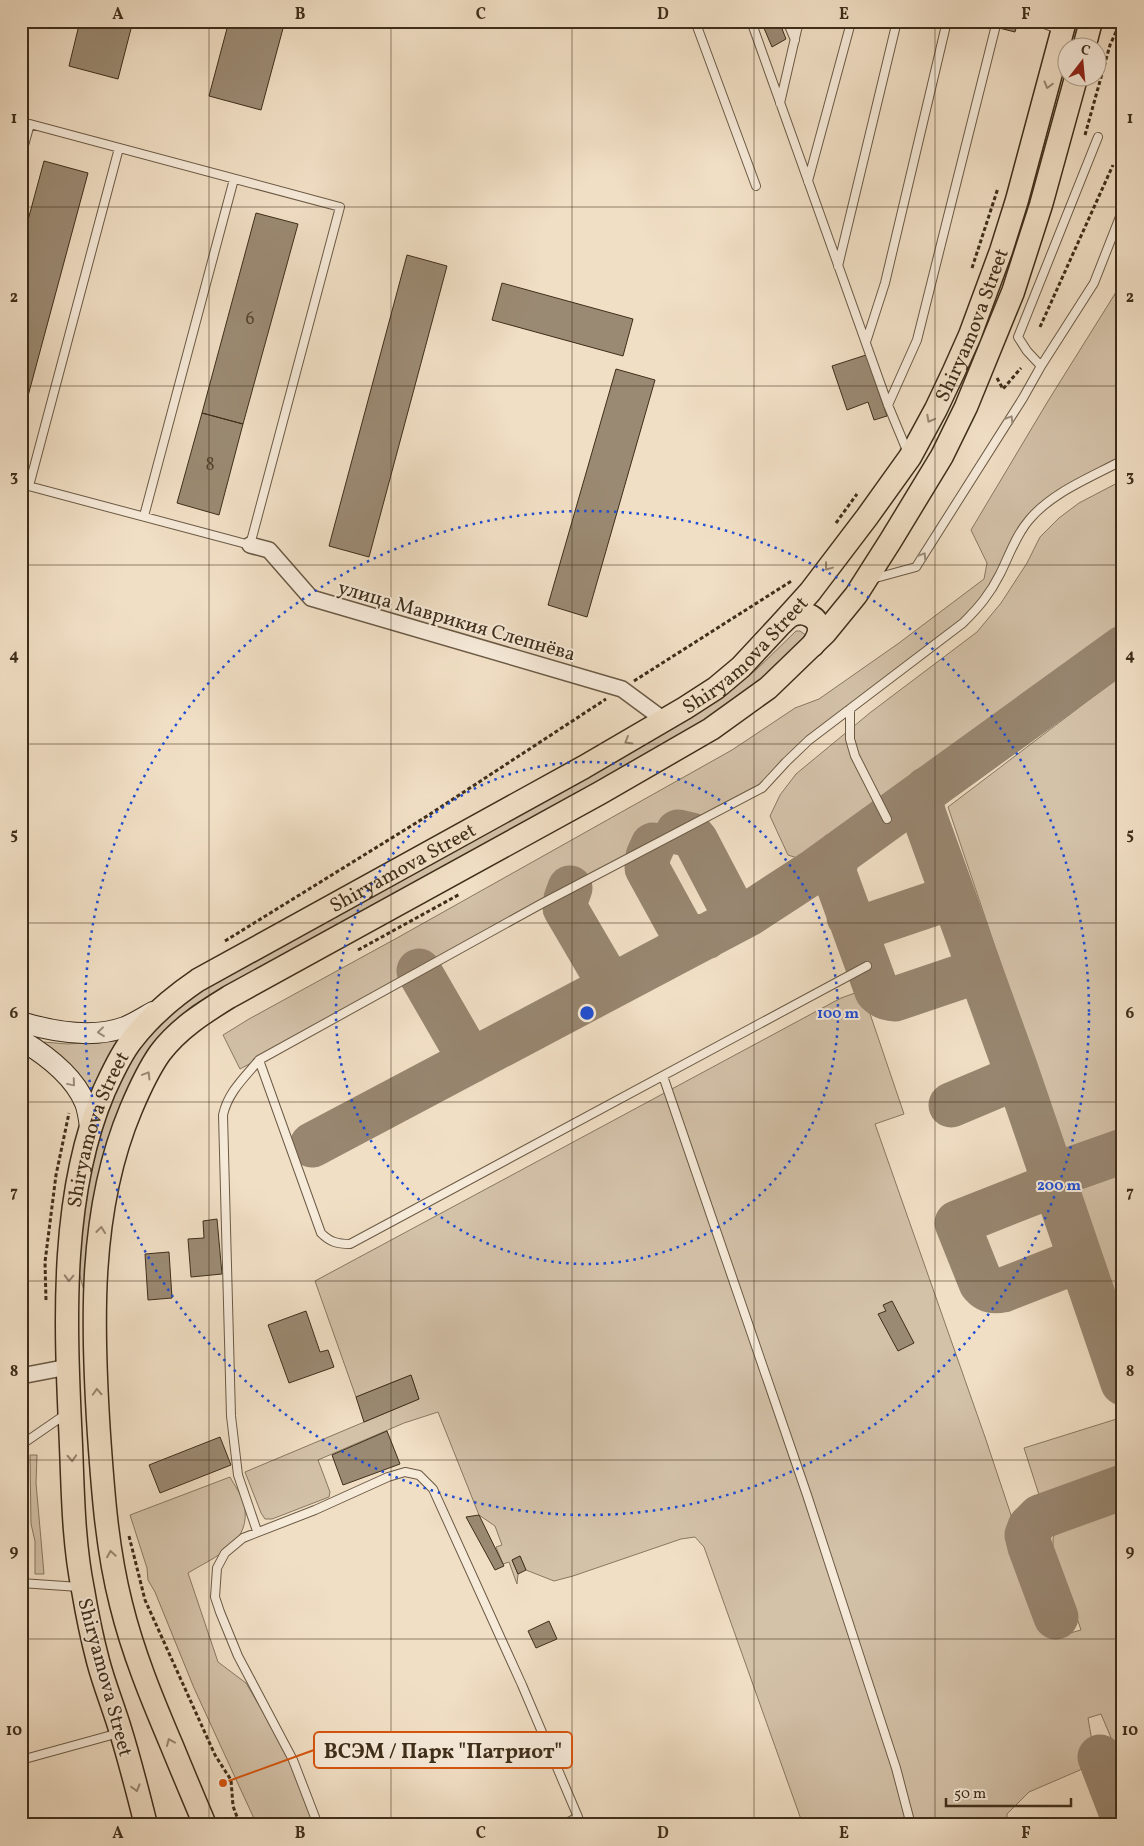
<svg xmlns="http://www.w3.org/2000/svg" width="1144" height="1846" font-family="Vollkorn,serif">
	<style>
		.green { fill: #d3c1a8; stroke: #887861 }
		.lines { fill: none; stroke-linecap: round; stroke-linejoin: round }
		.taxiway { stroke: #988670; stroke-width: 45 }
		.building { fill: #9b8a73; stroke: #3e2e1a }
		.lane-casing { stroke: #6b5a45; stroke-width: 10 }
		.street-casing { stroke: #6b5a45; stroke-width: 18 }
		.secondary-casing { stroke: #3e2e1a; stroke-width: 22 }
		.primary-casing { stroke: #3e2e1a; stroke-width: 25 }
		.path { stroke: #3e2e1a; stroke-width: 3; stroke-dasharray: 4 2.5; stroke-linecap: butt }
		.lane { stroke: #f6ead9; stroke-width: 8 }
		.street { stroke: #f6ead9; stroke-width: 15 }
		.secondary { stroke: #f6ead9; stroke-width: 20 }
		.primary { stroke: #f1dfc5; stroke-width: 22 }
		.oneway { stroke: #988670 }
		.oneway2 { stroke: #9a8c7a }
		.grid { fill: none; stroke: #3e2e1a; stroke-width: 1; stroke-opacity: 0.55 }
		.ring { fill: none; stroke: #1d4ed8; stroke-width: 2.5; stroke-dasharray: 2.5 5 }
		.labels { text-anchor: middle; stroke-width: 4; stroke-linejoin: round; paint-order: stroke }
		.number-label { font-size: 18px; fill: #554530 }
		.street-label { font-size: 20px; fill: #3e2e1a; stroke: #f6ead9 }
		.centre { fill: #1d4ed8; stroke: #f6ead9; stroke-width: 2.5 }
		.ring-label { font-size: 15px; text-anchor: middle; font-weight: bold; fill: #1d4ed8; stroke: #f6ead9; stroke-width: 4; stroke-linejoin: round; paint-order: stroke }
		.leader { fill: none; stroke: #d7550d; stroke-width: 2 }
		.callout-dot { fill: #d7550d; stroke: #f6ead9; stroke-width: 2 }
		.callout { fill: #f6ead9; stroke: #d7550d; stroke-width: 2 }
		.callout-label { font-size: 21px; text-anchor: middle; font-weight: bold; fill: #3e2e1a }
		.neatline { fill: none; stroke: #3e2e1a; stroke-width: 2 }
		.grid-label { font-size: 16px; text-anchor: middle; font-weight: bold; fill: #3e2e1a }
	</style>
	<rect width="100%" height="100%" fill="#f1dfc5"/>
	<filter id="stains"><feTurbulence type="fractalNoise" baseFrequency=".004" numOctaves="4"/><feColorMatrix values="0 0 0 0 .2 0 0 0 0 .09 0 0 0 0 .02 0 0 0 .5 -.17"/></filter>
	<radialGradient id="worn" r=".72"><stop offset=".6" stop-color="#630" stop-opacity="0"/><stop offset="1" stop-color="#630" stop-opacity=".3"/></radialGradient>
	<path class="green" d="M 1123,281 L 1123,456 L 1052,497 L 1029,515 L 986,592 L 962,621 L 786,759 L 764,780 L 756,791 L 240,1069 L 223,1035 L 249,1019 L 397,938 L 732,750 L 795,708 L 819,699 L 899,643 L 984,579 L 987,563 L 971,530 L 1048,401 Z
		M 1123,480 L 1123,624 L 803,860 L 788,855 L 770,816 L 780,795 L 796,774 L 871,712 L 977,632 L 1001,603 L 1027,563 L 1040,537 L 1059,518 L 1079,503 Z
		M 796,631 L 800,631 L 807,636 L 762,682 L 713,720 L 446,868 L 223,987 L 192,1006 L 170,1026 L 132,1080 L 109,1138 L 87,1302 C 84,1289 78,1274 78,1261 C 78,1238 83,1216 87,1193 C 97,1140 111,1086 143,1042 C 156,1023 175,1009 193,995 L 702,710 L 756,670 Z
		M 1123,674 L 1123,1142 L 1068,1164 L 948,807 Z
		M 855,993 L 864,996 L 904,1114 L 875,1124 L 985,1437 L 1052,1638 L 1081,1630 L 1053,1547 L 1053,1538 L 1057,1530 L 1123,1508 L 1123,1766 L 1101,1714 L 1088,1718 L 1092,1741 L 1089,1758 L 1080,1770 L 1029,1792 L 1007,1814 L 1007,1825 L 803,1825 L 704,1547 L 695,1537 L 681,1539 L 573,1576 L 554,1581 L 526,1570 L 520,1556 L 512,1560 L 518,1574 L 517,1584 L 509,1562 L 503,1564 L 496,1547 L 502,1545 L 495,1526 L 479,1515 L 438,1412 L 404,1423 L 318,1460 L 330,1492 L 329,1497 L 272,1519 L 265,1519 L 261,1513 L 245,1472 L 419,1399 L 411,1375 L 356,1397 L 315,1281 L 841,998 Z
		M 116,1041 L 118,1044 L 94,1091 L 89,1090 L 42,1045 L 44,1042 L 67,1044 Z
		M 1123,1161 L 1123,1326 L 1073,1182 Z
		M 1123,1417 L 1123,1483 L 1053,1508 L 1041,1501 L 1024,1448 Z
		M 30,1455 L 37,1455 L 36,1483 L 44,1574 L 35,1574 L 35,1541 L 31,1524 Z
		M 230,1477 C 234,1485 242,1495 244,1504 C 253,1543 214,1557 188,1573 L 218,1662 L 246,1683 L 267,1719 L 291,1764 L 315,1825 L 257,1825 L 194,1688 L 155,1592 L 148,1580 L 147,1568 L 130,1515 Z"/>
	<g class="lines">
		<path class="taxiway" d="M 927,789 C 921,798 921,804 924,815 L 1015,1067 L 1123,1383
			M 678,832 L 691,835 L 696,841 L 729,904 L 739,911 L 750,913
			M 653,845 L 648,856 L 647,868 L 681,930 L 691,936 L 706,937
			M 839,853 L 833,870 L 877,991 C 883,997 887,998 895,999 L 969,974 L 984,982
			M 570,888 L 566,899 L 565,908 L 610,985
			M 849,917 L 865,925 L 870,925 L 944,900 L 948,900 L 956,904
			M 419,971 L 471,1061
			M 951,1105 L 1008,1081 L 1014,1075 L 1015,1067
			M 312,1145 L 750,913 L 816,870 L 1123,648
			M 1052,1176 L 1123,1151
			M 1060,1201 C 1056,1194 1052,1187 1043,1189 L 957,1223 L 981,1283 C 987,1291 993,1292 1003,1290 L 1067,1265 L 1074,1264 L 1085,1273
			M 1056,1617 L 1030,1547 L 1027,1535 L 1030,1527 L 1040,1517 L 1123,1487
			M 1100,1757 L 1123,1817"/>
	</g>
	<path class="building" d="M 80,21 L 133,21 L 118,79 L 69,66 Z
		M 229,21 L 285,21 L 261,110 L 209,96 Z
		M 761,21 L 779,21 L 786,39 L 772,47 Z
		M 1001,21 L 1018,21 L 1015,32 L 999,28 Z
		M 44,161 L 88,173 L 21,422 L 21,246 Z
		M 256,213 L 298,224 L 243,424 L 202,413 Z
		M 407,255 L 447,266 L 369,557 L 329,546 Z
		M 502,283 L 633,319 L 623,356 L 492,320 Z
		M 866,355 L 887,416 L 874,420 L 868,402 L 847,410 L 832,366 Z
		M 616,369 L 655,380 L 587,617 L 548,605 Z
		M 202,413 L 243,424 L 219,515 L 177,503 Z
		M 217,1219 L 222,1274 L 191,1277 L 188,1239 L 204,1238 L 203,1221 Z
		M 169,1252 L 172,1298 L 148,1300 L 145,1254 Z
		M 892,1301 L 914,1343 L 898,1351 L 878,1314 L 886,1311 L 883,1305 Z
		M 306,1311 L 320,1352 L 328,1350 L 334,1367 L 289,1383 L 268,1325 Z
		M 411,1375 L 419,1399 L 364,1422 L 356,1397 Z
		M 387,1431 L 400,1464 L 343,1485 L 332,1455 Z
		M 220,1437 L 231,1465 L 160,1493 L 149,1465 Z
		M 479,1515 L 504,1566 L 495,1570 L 466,1517 Z
		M 520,1556 L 526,1570 L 518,1574 L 512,1560 Z
		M 549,1621 L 557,1639 L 536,1648 L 528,1631 Z"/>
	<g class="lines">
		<g class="lane-casing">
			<path id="lane" d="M 695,21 L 756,186
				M 751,21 L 888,405 L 908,453
				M 787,21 L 795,40
				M 1036,21 L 1061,30
				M 780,103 L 799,21
				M 1098,137 L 1018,337 L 1027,351 L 1041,366 L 1094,283 L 1123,209
				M 21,156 L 30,124 L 340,207 L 250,545 L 21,484
				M 808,181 L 850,26
				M 838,266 L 897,21
				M 866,342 L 885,283 L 947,21
				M 888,405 L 917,340 L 996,25
				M 29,486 L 119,148
				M 144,516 L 234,179
				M 872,579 L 916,567 L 1023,398 L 1041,366
				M 850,709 L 850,739 L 855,756 L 887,819
				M 259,1060 L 321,1233 C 330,1242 337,1244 350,1244 L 867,966
				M 663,1076 L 807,1495 L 896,1768 L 911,1825
				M 21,1445 L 66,1414
				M 257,1531 L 238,1475 L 231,1416 L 223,1115 C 228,1092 245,1077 259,1060 L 541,904 L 762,788 L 786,762 L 809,740 L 963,623 C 979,607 990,594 1000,574 C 1009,556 1016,535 1029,520 C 1052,492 1092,477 1123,460
				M 21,1583 L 79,1587
				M 21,1760 L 119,1733
				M 318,1825 L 293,1760 L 238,1656 L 220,1612 L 215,1597 L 217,1568 L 225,1553 L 243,1538 L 315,1510 L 388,1477 L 405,1472 L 419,1475 L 433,1489 L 522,1685 L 578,1817 L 563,1825"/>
		</g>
		<g class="street-casing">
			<path id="street" d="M 250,545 L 269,550 L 311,598 L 622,689 L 664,720
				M 21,1376 L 68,1367"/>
		</g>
		<g class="secondary-casing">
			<path id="secondary" d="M 21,1022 C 54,1032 92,1039 125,1027 C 135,1023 144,1017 153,1012
				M 21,1040 C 46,1055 74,1076 85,1103 C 88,1111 89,1119 90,1127"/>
		</g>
		<g class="primary-casing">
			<g id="primary">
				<path d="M 1084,48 L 1091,21"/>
				<path d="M 782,623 C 786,619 790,615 795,614 C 805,611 820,618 819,630 C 819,635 816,640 813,645"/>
				<path id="s1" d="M 146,1825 C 138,1793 130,1761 120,1729 C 113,1706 104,1684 98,1661 C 92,1638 87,1614 83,1590 C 72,1536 73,1479 70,1424 C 65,1316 61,1192 104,1091 C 112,1074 120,1055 132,1040 C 151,1015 173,997 198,980 L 584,767 L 685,708 L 716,688 L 741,667 L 781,624 L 810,592 L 867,517 L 910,457 L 936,409 L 954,371 L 970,335 L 1001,251 L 1017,200 L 1065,21"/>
				<path d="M 205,1825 C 194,1799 183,1773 172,1746 C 152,1699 133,1653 121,1604 C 107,1549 103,1492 99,1435 C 92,1327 88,1211 131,1109 C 139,1090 148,1070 160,1053 C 178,1029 203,1013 229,997 L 600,793 L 711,729 L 768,688 L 825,633 L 856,595 L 891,540 L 942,456 L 966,407 L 1013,292 L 1041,205 L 1076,78"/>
			</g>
		</g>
		<path class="path" d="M 1085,135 L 1110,45 L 1121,21
			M 972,268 L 998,188
			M 1040,327 L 1113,165
			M 997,378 L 1003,389 L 1021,368
			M 836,523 L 857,494
			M 634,681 L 793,580
			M 225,941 L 424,818 L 606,699
			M 358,950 L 460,894
			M 46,1300 L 45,1262 L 56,1175 L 69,1113
			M 129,1536 L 145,1600 L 215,1755 L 231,1780 L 233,1806 L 240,1825"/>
		<use href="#lane" class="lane"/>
		<use href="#street" class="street"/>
		<use href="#secondary" class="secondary"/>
		<use href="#primary" class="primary"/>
	</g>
	<defs><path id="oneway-chevron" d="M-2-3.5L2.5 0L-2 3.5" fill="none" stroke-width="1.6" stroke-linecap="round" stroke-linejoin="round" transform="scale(1.25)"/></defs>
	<g class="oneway">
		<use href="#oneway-chevron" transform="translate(1048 85) rotate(105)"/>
		<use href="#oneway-chevron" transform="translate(930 419) rotate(118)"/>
		<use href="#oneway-chevron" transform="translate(828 567) rotate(127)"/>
		<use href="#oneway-chevron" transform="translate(628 741) rotate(150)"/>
		<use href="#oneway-chevron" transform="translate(147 1075) rotate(-59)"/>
		<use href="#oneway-chevron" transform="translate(101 1230) rotate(-83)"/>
		<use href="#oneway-chevron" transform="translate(69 1278) rotate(92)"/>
		<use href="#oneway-chevron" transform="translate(97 1392) rotate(-93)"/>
		<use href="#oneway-chevron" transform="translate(72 1458) rotate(87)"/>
		<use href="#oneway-chevron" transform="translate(111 1554) rotate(-99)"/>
		<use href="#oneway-chevron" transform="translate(170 1742) rotate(-113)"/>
		<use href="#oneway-chevron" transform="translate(136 1788) rotate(74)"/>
	</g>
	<g class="oneway2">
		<use href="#oneway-chevron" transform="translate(1010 419) rotate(-58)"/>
		<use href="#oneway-chevron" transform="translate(923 556) rotate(-58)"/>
		<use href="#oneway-chevron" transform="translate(101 1032) rotate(174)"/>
		<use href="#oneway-chevron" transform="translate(72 1083) rotate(50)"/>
	</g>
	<path class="grid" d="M 209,21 L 209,1825M 391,21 L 391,1825M 572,21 L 572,1825M 754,21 L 754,1825M 935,21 L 935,1825M 21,207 L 1123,207M 21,386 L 1123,386M 21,565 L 1123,565M 21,744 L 1123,744M 21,923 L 1123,923M 21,1102 L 1123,1102M 21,1281 L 1123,1281M 21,1460 L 1123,1460M 21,1639 L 1123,1639"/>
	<g class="ring">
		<circle cx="587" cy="1013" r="251"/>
		<circle cx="587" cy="1013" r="502"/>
	</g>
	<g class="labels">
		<g class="number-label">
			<text x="250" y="324">6</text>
			<text x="210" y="470">8</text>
		</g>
		<g class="street-label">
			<text dy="7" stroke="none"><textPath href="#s1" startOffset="1939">Shiryamova Street</textPath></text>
			<text transform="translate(457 620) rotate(16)" y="7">улица Маврикия Слепнёва</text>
			<text dy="7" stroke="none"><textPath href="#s1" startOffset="1534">Shiryamova Street</textPath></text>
			<text dy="7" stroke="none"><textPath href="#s1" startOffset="1129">Shiryamova Street</textPath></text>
			<text dy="7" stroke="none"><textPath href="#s1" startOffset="709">Shiryamova Street</textPath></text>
			<text transform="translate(106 1677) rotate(75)" y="7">Shiryamova Street</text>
		</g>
	</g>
	<circle cx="587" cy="1013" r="8" class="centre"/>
	<g class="ring-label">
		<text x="838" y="1018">100 m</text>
		<text x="1059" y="1190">200 m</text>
	</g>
	<path class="leader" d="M223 1783L314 1750"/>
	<circle class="callout-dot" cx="223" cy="1783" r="5"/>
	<rect class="callout" x="314" y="1732" width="258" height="36" rx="5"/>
	<g class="callout-label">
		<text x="443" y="1758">ВСЭМ / Парк "Патриот"</text>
	</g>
	<rect width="1144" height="1846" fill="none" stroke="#f1dfc5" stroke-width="55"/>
	<g transform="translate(1082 62) rotate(16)"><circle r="24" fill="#f6ead9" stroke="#ac9f8d"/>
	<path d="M0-4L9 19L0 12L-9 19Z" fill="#8f2418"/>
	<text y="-8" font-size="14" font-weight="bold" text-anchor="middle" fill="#3e2e1a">С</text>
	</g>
	<path d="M946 1798v8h125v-8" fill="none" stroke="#3e2e1a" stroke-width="2.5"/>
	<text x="954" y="1798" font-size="15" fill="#3e2e1a" stroke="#f6ead9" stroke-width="4" paint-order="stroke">50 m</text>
	<rect x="28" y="28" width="1088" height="1790" class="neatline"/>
	<g class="grid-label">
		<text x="118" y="19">A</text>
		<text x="300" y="19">B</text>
		<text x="481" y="19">C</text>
		<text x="663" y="19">D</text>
		<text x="844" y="19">E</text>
		<text x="1026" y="19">F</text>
		<text x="14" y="123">1</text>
		<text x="1130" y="123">1</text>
		<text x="14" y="302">2</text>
		<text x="1130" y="302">2</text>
		<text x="14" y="481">3</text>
		<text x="1130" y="481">3</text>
		<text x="14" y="660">4</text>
		<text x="1130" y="660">4</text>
		<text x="14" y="839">5</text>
		<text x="1130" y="839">5</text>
		<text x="14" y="1018">6</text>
		<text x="1130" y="1018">6</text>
		<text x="14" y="1197">7</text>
		<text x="1130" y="1197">7</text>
		<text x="14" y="1376">8</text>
		<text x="1130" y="1376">8</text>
		<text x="14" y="1556">9</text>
		<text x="1130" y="1556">9</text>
		<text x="14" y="1735">10</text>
		<text x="1130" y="1735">10</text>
		<text x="118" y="1838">A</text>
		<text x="300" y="1838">B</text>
		<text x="481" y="1838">C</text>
		<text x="663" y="1838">D</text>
		<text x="844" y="1838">E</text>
		<text x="1026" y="1838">F</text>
	</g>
	<rect width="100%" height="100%" filter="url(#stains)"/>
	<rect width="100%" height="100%" fill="url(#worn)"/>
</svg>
